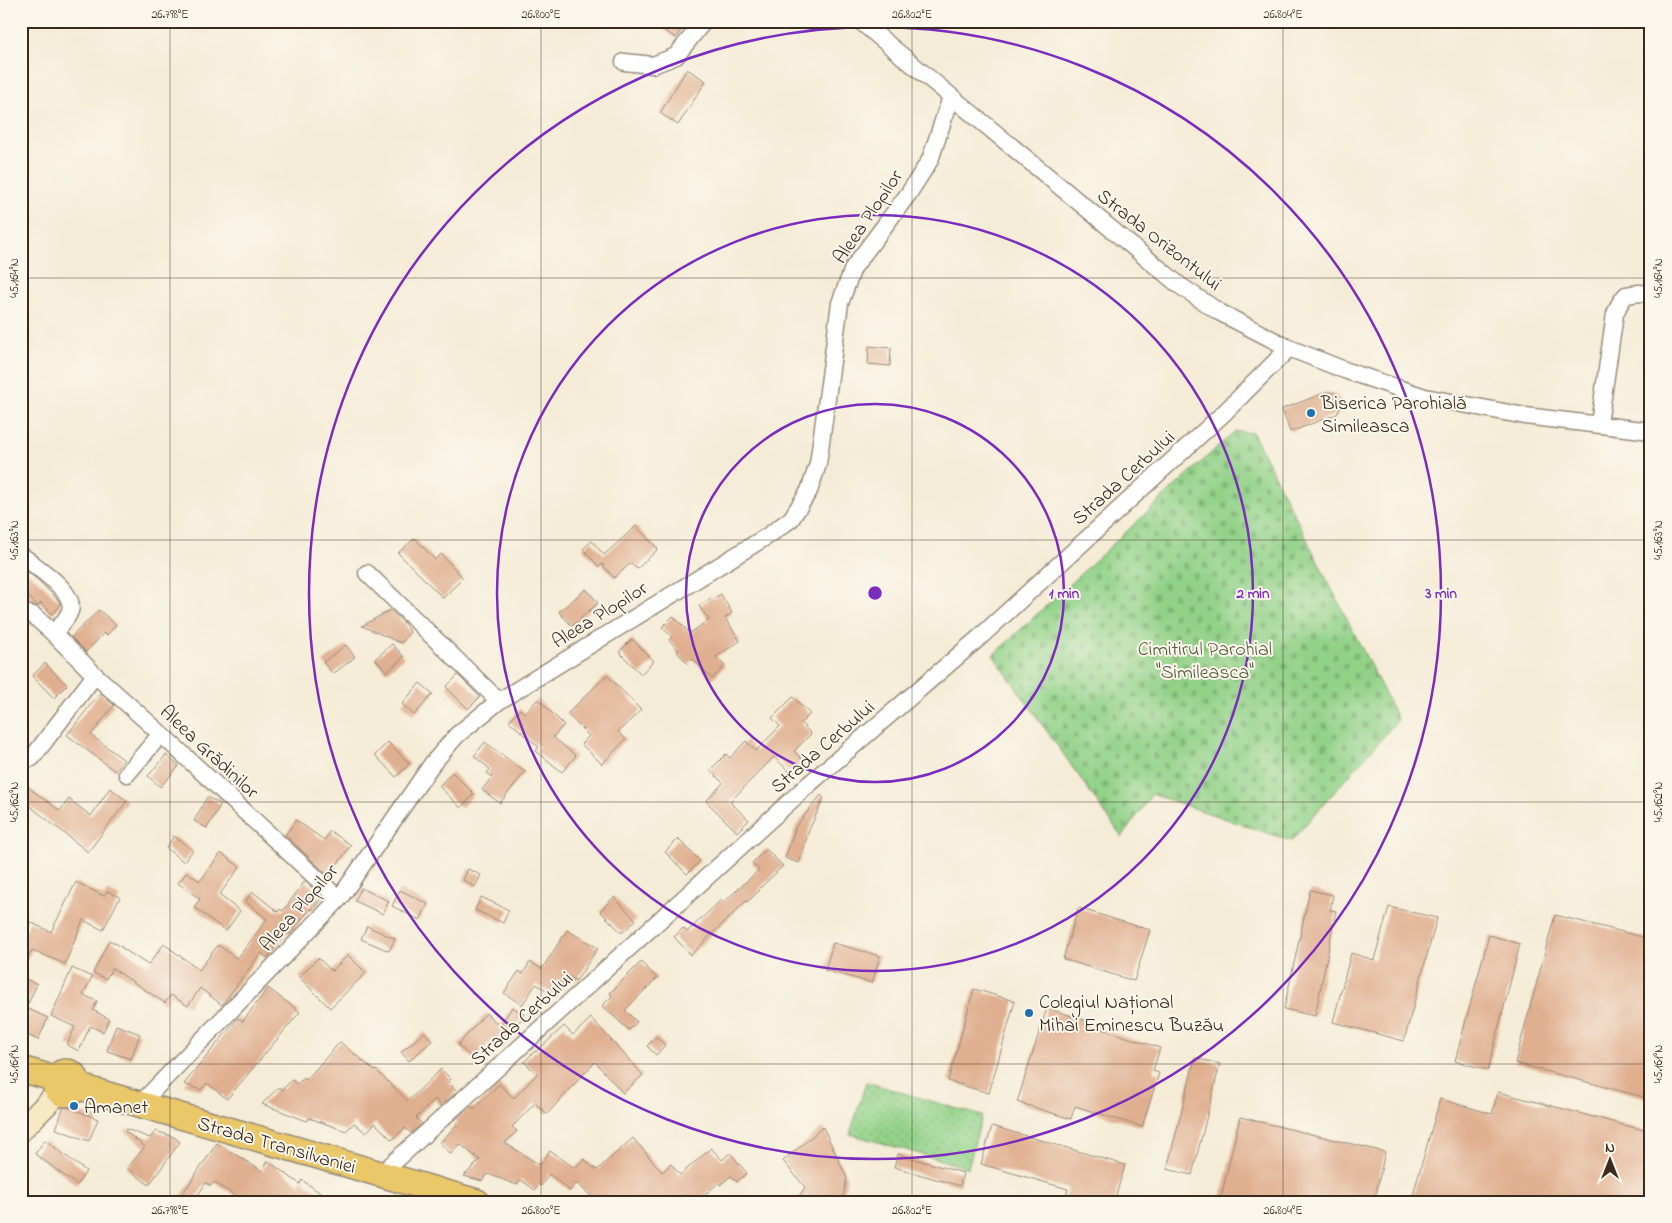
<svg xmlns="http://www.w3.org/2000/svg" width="1672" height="1223" font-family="'Indie Flower',sans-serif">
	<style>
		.cemetery { fill: url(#cemetery-stones); stroke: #667e53 }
		.park { fill: url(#park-dots); stroke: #667e53 }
		.building { fill: #e0af8f }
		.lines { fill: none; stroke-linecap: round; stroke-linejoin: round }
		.street-casing { stroke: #988b7a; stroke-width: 19 }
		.secondary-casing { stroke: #988b7a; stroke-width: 25 }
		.primary-casing { stroke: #988b7a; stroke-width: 28 }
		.street { stroke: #fff; stroke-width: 16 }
		.secondary { stroke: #f7e9c3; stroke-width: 22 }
		.primary { stroke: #eac769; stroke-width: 25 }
		.ticks { fill: none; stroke: #3b2a1e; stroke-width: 1; stroke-opacity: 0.45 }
		.ring { fill: none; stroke: #7b2cbf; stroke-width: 2.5 }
		.poi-dot { fill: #1f6fb2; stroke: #fbf7ec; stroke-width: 2 }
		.labels { text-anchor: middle; stroke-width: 4; stroke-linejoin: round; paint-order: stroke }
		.street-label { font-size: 20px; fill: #3b2a1e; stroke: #fbf7ec }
		.poi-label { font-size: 20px; fill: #3b2a1e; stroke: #fbf7ec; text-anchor: start }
		.park-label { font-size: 20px; fill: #555c3e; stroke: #fbf7ec }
		.centre { fill: #7b2cbf; stroke: #fbf7ec; stroke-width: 2.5 }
		.ring-label { font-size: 15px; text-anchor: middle; font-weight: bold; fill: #7b2cbf; stroke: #fbf7ec; stroke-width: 4; stroke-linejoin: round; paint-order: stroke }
		.neatline { fill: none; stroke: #3b2a1e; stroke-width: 2 }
		.ticks-label { font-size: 12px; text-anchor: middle; fill: #3b2a1e }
	</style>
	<defs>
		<pattern id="cemetery-stones" width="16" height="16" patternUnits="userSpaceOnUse" patternTransform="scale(1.25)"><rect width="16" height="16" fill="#92d288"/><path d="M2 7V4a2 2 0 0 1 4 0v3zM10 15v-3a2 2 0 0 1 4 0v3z" fill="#7fb475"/></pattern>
		<pattern id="park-dots" width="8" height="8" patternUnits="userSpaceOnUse" patternTransform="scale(1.25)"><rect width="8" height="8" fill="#92d288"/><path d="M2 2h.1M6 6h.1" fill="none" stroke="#7fb475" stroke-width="1.8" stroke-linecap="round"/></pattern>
	</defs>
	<rect width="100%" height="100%" fill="#fbf7ec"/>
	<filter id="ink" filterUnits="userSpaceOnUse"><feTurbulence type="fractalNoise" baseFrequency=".02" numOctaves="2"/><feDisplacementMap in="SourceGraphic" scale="10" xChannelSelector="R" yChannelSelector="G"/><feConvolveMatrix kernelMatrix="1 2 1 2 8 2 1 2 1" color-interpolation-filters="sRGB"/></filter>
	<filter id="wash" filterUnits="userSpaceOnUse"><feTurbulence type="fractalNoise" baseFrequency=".0096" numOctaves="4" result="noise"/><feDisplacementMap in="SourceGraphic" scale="20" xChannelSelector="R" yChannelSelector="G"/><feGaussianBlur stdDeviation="1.12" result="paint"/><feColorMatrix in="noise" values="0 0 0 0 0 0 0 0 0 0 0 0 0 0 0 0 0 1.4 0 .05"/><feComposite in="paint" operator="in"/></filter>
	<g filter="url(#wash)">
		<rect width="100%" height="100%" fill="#f5ecd7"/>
		<path class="cemetery" d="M 1235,431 L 1253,433 L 1398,720 L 1291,841 L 1152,794 L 1122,837 L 993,655 Z"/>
		<path class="park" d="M 866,1082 L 982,1116 L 968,1168 L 850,1134 Z"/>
		<g id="blocks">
			<path class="building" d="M 649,21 L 687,21 L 676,38 Z
				M 687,69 L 706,81 L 678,125 L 660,113 Z
				M 869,346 L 891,348 L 890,366 L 868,364 Z
				M 1327,392 L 1335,393 L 1340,399 L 1341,407 L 1337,414 L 1290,432 L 1282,409 Z
				M 636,526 L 658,549 L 637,569 L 631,563 L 614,578 L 602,564 L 599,567 L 583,549 L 592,541 L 604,555 Z
				M 415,538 L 435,560 L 441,554 L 463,578 L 443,598 L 398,553 Z
				M 26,571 L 38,580 L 59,601 L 60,606 L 52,614 L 41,603 L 38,606 L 21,589 L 21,576 Z
				M 586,589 L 598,603 L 572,626 L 559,612 Z
				M 721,594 L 732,613 L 725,618 L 740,641 L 716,657 L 725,666 L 712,679 L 693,659 L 688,664 L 677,652 L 679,651 L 669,640 L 672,637 L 662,627 L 673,616 L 690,633 L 709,620 L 699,606 L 711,598 L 712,599 Z
				M 99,610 L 116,625 L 107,635 L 104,633 L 86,652 L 71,637 Z
				M 390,610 L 404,623 L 410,632 L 401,643 L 362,626 Z
				M 632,639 L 654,661 L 641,674 L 619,652 Z
				M 392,644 L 404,657 L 387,672 L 375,659 Z
				M 346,645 L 355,657 L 333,674 L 323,662 Z
				M 45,663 L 67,685 L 54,698 L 32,676 Z
				M 458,675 L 480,697 L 468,709 L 446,687 Z
				M 607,675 L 641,710 L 618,732 L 626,739 L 602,764 L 581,744 L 589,736 L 567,714 Z
				M 420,683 L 433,694 L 414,715 L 402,704 Z
				M 100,693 L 114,705 L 91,735 L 124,760 L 115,771 L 67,735 Z
				M 793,697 L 810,714 L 801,723 L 811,734 L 794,751 L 804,761 L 792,774 L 774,757 L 752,779 L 730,802 L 749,820 L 737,832 L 706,801 L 723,783 L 710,770 L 726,754 L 730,758 L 746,741 L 756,751 L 780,726 L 772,718 Z
				M 538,699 L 564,725 L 553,737 L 576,756 L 562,772 L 536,751 L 539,747 L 509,721 L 520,709 L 525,713 Z
				M 388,742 L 410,764 L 396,777 L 375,755 Z
				M 485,742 L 525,772 L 500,803 L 482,790 L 492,777 L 487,773 L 490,769 L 474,756 Z
				M 166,755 L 179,766 L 160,787 L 148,776 Z
				M 452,772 L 474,794 L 461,808 L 439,786 Z
				M 21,782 L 60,811 L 69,799 L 91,816 L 110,788 L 127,801 L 88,852 L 21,799 Z
				M 821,795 L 824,798 L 809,830 L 799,863 L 785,858 L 796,826 Z
				M 207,797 L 221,804 L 207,828 L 194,821 Z
				M 296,820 L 324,840 L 330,831 L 351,845 L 329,876 L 285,835 Z
				M 174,836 L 193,850 L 184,862 L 166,848 Z
				M 678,839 L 700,861 L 687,874 L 665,852 Z
				M 766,849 L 783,866 L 759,889 L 760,890 L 747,902 L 746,901 L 691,955 L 674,937 L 683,928 L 687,932 L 721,900 L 724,902 L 759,870 L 752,863 Z
				M 221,853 L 240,867 L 219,895 L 240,911 L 226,931 L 194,907 L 200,899 L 178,883 L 187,872 L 200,881 Z
				M 468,869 L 481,875 L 475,887 L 463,880 Z
				M 305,881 L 318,893 L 317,896 L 321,899 L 312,910 L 310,909 L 290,934 L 287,932 L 267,958 L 261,953 L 222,1005 L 200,988 L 188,1006 L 171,995 L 165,1003 L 112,968 L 106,979 L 93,973 L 109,940 L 122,947 L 122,948 L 148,965 L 164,944 L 199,970 L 218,945 L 237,959 L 267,919 L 245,901 L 253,892 L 278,912 L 280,909 L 283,911 Z
				M 76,882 L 104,896 L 107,891 L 120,897 L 103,930 L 83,920 L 65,964 L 32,950 L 21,972 L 21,940 L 30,922 L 51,932 Z
				M 361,888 L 389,901 L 383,914 L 355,901 Z
				M 400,890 L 428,904 L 420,920 L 392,906 Z
				M 1310,890 L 1333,895 L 1330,910 L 1336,911 L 1315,1016 L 1284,1009 Z
				M 481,897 L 509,910 L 503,923 L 475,910 Z
				M 614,897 L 636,920 L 622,933 L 600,911 Z
				M 1389,907 L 1437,918 L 1404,1041 L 1333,1022 L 1351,953 L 1374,960 Z
				M 1078,908 L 1150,930 L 1134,981 L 1063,959 Z
				M 1555,915 L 1651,939 L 1651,1099 L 1515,1063 Z
				M 367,926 L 395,939 L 389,951 L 361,939 Z
				M 567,930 L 598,948 L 576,981 L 568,976 L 556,996 L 536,984 L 522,1005 L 504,993 L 519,971 L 523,974 L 530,962 L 542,969 Z
				M 1489,935 L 1520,944 L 1488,1070 L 1455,1061 Z
				M 833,943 L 880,956 L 872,983 L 825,970 Z
				M 348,955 L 366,973 L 330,1008 L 299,977 L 318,958 L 332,971 Z
				M 641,962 L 657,978 L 625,1010 L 637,1022 L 629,1030 L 602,1006 L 612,996 L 610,993 Z
				M 72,968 L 92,977 L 83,995 L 97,1001 L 93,1010 L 109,1019 L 103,1032 L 90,1026 L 79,1051 L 67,1045 L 75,1027 L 51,1016 Z
				M 21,977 L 37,984 L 26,1008 L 48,1018 L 38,1040 L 21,1032 Z
				M 268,988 L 300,1012 L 227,1099 L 207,1083 L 201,1090 L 184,1084 L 238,1018 L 243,1021 Z
				M 974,989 L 1015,1001 L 989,1093 L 948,1081 Z
				M 512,1007 L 524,1014 L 511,1035 L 501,1046 L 493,1039 L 474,1060 L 458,1045 L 486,1013 L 500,1026 Z
				M 1047,1008 L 1100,1025 L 1099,1028 L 1160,1048 L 1153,1071 L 1159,1073 L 1142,1127 L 1075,1106 L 1071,1119 L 1017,1102 Z
				M 591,1018 L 643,1075 L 623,1093 L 595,1062 L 547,1114 L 535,1103 L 512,1127 L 517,1131 L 505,1143 L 540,1165 L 550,1151 L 575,1168 L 584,1159 L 597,1170 L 633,1138 L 662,1172 L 671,1164 L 680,1175 L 711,1148 L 722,1160 L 730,1153 L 747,1173 L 737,1182 L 731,1176 L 720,1185 L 718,1183 L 697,1202 L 598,1202 L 576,1183 L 570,1191 L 549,1174 L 541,1186 L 539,1184 L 535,1190 L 521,1180 L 517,1185 L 488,1174 L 482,1181 L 464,1176 L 480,1160 L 460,1144 L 451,1154 L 440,1143 L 458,1123 L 455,1120 L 471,1106 L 474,1109 L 482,1100 L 483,1101 L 499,1084 L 514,1098 L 537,1074 L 524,1062 L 535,1051 L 536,1052 L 564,1026 L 573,1035 Z
				M 116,1025 L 140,1034 L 131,1059 L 107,1051 Z
				M 425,1032 L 432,1041 L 409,1061 L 401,1052 Z
				M 656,1037 L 665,1045 L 656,1055 L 647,1046 Z
				M 340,1042 L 375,1071 L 376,1070 L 408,1101 L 441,1069 L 451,1079 L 448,1082 L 457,1091 L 441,1106 L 435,1099 L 416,1118 L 422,1124 L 411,1133 L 405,1128 L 392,1140 L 375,1123 L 366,1133 L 354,1123 L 346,1131 L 309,1118 L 307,1121 L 262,1104 L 279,1087 L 282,1090 L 292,1080 L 297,1084 L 304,1078 L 306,1080 Z
				M 1195,1058 L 1220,1064 L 1192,1175 L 1167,1169 Z
				M 1498,1092 L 1651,1132 L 1651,1202 L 1411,1202 L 1440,1099 L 1492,1114 Z
				M 64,1106 L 98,1119 L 89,1141 L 56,1129 Z
				M 1240,1117 L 1385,1152 L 1374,1202 L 1220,1202 Z
				M 992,1126 L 1125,1165 L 1114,1202 L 1064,1202 L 1068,1189 L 981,1164 Z
				M 823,1127 L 847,1178 L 842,1202 L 796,1202 L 805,1187 L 783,1161 Z
				M 126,1129 L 150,1138 L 156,1131 L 174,1137 L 180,1142 L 149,1185 L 127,1168 L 145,1147 L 125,1131 Z
				M 45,1140 L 86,1171 L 77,1185 L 35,1154 Z
				M 217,1143 L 262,1171 L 268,1161 L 300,1184 L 302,1180 L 333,1202 L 245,1202 L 214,1182 L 211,1186 L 206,1183 L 193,1202 L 177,1202 Z
				M 898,1154 L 963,1173 L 960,1186 L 894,1167 Z"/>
		</g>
	</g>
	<g filter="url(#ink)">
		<use href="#blocks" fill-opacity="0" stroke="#988b7a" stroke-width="1"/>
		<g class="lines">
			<g class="street-casing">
				<path id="street" d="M 860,21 L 1179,285 L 1219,312 L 1289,348 L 1347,371 L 1425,397 L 1525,416 L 1651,431
					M 624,62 L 653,65 L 676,56 L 704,21
					M 1599,424 L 1615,314 L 1620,303 L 1626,295 L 1639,293 L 1651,294
					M 21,555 C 35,566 77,592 70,611 C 67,620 59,627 53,633
					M 367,573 L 499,701
					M 21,612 L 33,615 L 53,633 L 95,675 L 161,734 L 339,899
					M 32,758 L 95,675
					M 127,774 L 161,734
					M 140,1104 L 339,899 L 432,764 L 457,735 L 499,701 L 769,535 L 791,519 L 809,491 L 818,464 L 840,303 L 853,268 L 909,193 L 930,160 L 951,97
					M 381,1174 L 808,785 L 980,637 L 1224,413 L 1289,348"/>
			</g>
			<g class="secondary-casing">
				<path id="secondary" d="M 21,1130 L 59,1092"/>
			</g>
			<g class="primary-casing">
				<path id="primary" d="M 21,1069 L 56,1079
					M55 1083a11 11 0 1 1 22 0a11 11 0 1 1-22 0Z
					M 77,1086 L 477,1202"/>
			</g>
			<use href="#street" class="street"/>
			<use href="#secondary" class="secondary"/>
			<use href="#primary" class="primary"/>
		</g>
	</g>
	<path class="ticks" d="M 170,21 L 170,1202M 541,21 L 541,1202M 912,21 L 912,1202M 1283,21 L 1283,1202M 21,278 L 1651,278M 21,540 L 1651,540M 21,802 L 1651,802M 21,1064 L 1651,1064"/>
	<g class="ring">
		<circle cx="875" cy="593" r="189"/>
		<circle cx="875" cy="593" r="378"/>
		<circle cx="875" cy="593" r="566"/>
	</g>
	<g class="poi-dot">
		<circle cx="1311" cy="413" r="5"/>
		<circle cx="1029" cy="1013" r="5"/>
		<circle cx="74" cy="1106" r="5"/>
	</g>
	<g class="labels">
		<g class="street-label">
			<text transform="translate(867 216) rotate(-56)" y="7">Aleea Plopilor</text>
			<text transform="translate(1160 239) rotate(38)" y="7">Strada Orizontului</text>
			<text transform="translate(1123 477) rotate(-42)" y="7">Strada Cerbului</text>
			<text transform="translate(599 614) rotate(-32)" y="7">Aleea Plopilor</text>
			<text transform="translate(822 746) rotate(-41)" y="7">Strada Cerbului</text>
			<text transform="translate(210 751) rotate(43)" y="7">Aleea Grădinilor</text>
			<text transform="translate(298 907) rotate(-49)" y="7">Aleea Plopilor</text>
			<text transform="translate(521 1018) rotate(-42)" y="7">Strada Cerbului</text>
			<text transform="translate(277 1144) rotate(16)" y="7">Strada Transilvaniei</text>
		</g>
		<g class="poi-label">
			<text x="1321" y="409">Biserica Parohială<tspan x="1321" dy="23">Simileasca</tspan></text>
			<text x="1039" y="1008">Colegiul Național<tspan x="1039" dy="23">Mihai Eminescu Buzău</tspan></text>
			<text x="84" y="1113">Amanet</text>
		</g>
		<g class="park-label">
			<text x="1205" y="655">Cimitirul Parohial<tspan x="1205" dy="23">"Simileasca"</tspan></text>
		</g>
	</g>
	<circle cx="875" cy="593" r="8" class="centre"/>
	<g class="ring-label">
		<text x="1064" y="598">1 min</text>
		<text x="1253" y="598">2 min</text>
		<text x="1441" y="598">3 min</text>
	</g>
	<rect width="1672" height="1223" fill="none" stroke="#fbf7ec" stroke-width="55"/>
	<g transform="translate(1610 1160)" stroke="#fbf7ec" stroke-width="4" paint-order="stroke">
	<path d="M0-4L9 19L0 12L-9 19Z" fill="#3b2a1e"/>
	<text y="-8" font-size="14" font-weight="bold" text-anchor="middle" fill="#3b2a1e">N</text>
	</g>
	<rect x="28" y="28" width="1616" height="1168" class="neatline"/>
	<g class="ticks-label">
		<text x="170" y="18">26.798°E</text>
		<text x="541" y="18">26.800°E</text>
		<text x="912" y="18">26.802°E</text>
		<text x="1283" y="18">26.804°E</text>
		<text transform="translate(14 278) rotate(-90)" y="4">45.164°N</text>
		<text transform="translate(1658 278) rotate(-90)" y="4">45.164°N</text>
		<text transform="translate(14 540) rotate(-90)" y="4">45.163°N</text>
		<text transform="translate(1658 540) rotate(-90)" y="4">45.163°N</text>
		<text transform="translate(14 802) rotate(-90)" y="4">45.162°N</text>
		<text transform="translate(1658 802) rotate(-90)" y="4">45.162°N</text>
		<text transform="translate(14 1064) rotate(-90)" y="4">45.161°N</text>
		<text transform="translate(1658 1064) rotate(-90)" y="4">45.161°N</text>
		<text x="170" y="1214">26.798°E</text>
		<text x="541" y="1214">26.800°E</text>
		<text x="912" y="1214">26.802°E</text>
		<text x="1283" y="1214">26.804°E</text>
	</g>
</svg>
